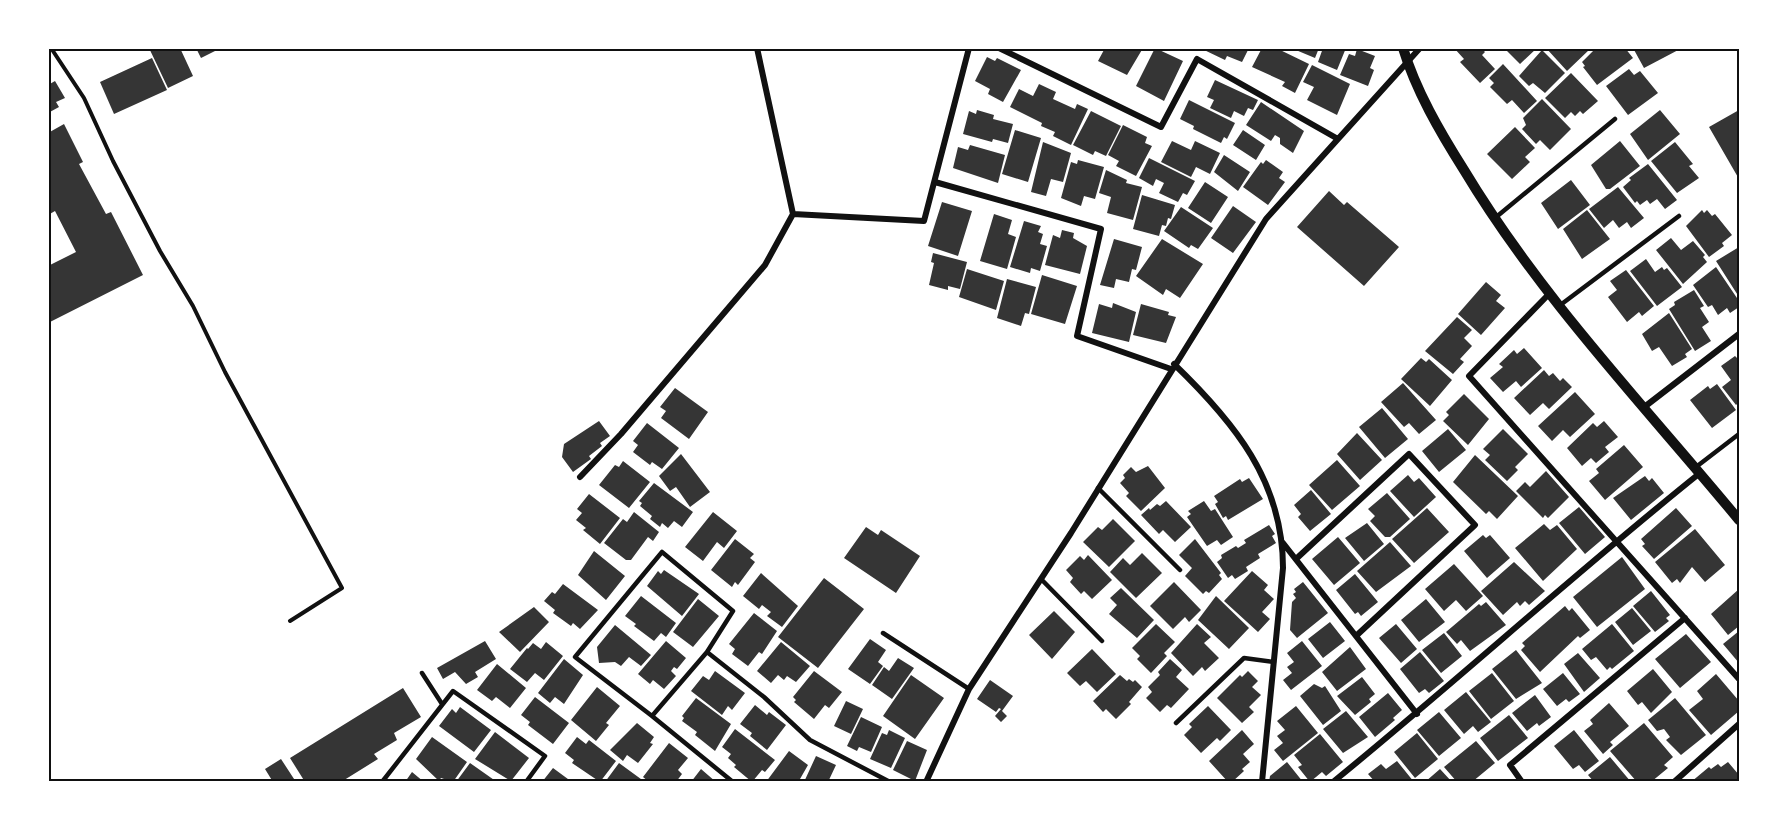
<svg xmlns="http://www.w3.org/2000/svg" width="1787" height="830" font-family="'IBM Plex Serif',serif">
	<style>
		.building { fill: #353535 }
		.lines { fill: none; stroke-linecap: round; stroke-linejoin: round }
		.path { stroke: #111; stroke-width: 4 }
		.service { stroke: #111; stroke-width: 4.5 }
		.minor { stroke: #111; stroke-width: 6 }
		.tertiary { stroke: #111; stroke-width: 10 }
		.neatline { fill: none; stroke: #111; stroke-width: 2 }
	</style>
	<rect width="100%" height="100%" fill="#fff"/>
	<path class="building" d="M 149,48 L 180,48 L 193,76 L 168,88 Z
		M 196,48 L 221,48 L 201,58 Z
		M 1105,48 L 1143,48 L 1127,75 L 1098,61 Z
		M 1155,48 L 1183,61 L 1164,101 L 1136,86 Z
		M 1200,48 L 1249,48 L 1242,62 L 1227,56 L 1225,60 Z
		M 1262,48 L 1276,48 L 1309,64 L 1295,93 L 1282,86 L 1285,82 L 1252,67 Z
		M 1291,48 L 1319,48 L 1315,58 Z
		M 1323,48 L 1346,48 L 1337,70 L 1318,62 Z
		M 1454,48 L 1481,48 L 1485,52 L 1482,55 L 1495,69 L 1480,83 L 1460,62 L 1464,59 Z
		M 1504,48 L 1537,48 L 1520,64 Z
		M 1546,48 L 1589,48 L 1590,49 L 1567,71 Z
		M 1596,48 L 1625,48 L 1633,58 L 1597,85 L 1583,67 L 1585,66 L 1582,62 Z
		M 1633,48 L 1682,48 L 1644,68 Z
		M 1357,49 L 1375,56 L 1370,68 L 1374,70 L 1368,86 L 1340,75 L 1349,54 L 1355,56 Z
		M 1542,50 L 1565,73 L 1545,93 L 1533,83 L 1529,86 L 1519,76 Z
		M 987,57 L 995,61 L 997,58 L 1021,70 L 1003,102 L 988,94 L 990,89 L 975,81 Z
		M 152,58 L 167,90 L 114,114 L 100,82 Z
		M 1503,64 L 1537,101 L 1524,113 L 1512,100 L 1507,104 L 1490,87 L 1494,83 L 1489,78 Z
		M 1312,65 L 1350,84 L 1337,115 L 1307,100 L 1314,87 L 1303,82 Z
		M 1629,69 L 1634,75 L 1640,71 L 1658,93 L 1628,115 L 1606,86 Z
		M 1571,73 L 1598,101 L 1583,114 L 1580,111 L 1575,116 L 1571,112 L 1565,118 L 1545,98 Z
		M 1215,80 L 1258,100 L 1253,110 L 1248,108 L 1244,116 L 1234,111 L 1231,118 L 1210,108 L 1214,100 L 1207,97 Z
		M 55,81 L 65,98 L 56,102 L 59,107 L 48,113 L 48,85 Z
		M 1039,84 L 1056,92 L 1053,99 L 1075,109 L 1077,104 L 1088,109 L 1071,145 L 1053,136 L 1055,132 L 1041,126 L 1042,123 L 1010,107 L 1019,89 L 1033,96 Z
		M 1542,99 L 1571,129 L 1550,150 L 1540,140 L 1536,144 L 1522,129 L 1526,125 L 1523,118 Z
		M 1189,100 L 1235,123 L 1227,139 L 1224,137 L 1221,143 L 1193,129 L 1194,126 L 1180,119 Z
		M 1261,102 L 1304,131 L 1293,153 L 1280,144 L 1280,138 L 1275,135 L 1271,141 L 1246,125 Z
		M 977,110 L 994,115 L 993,119 L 1013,124 L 1008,143 L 993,139 L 992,142 L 963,134 L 969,111 L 976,114 Z
		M 1660,110 L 1680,134 L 1648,160 L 1630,134 Z
		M 1739,110 L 1739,179 L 1709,127 Z
		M 1091,111 L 1121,126 L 1106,156 L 1095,151 L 1093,155 L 1073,145 Z
		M 64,124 L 83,162 L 79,164 L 106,214 L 111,212 L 143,275 L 48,323 L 48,266 L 76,252 L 55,211 L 48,215 L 48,133 Z
		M 1123,125 L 1147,137 L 1145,143 L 1152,146 L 1136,176 L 1116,166 L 1119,161 L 1108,155 Z
		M 1515,127 L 1535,148 L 1525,157 L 1530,162 L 1512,179 L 1487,154 Z
		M 1015,130 L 1041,138 L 1028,182 L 1002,174 Z
		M 1243,130 L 1265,145 L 1256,160 L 1233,145 Z
		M 1172,141 L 1191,150 L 1195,141 L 1220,153 L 1210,174 L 1196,167 L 1191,177 L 1161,162 Z
		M 1620,141 L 1640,166 L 1610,189 L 1606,189 L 1591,165 Z
		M 1043,142 L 1071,153 L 1063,182 L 1051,179 L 1046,196 L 1031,192 Z
		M 1675,142 L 1693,164 L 1689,166 L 1699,178 L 1677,193 L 1651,161 Z
		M 970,145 L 1005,155 L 998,183 L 953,168 L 958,147 L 968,150 Z
		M 1224,155 L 1250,172 L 1238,191 L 1214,172 Z
		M 1149,158 L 1195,181 L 1187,195 L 1183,193 L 1178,202 L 1159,193 L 1164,183 L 1156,179 L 1153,186 L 1139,178 Z
		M 1078,160 L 1104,167 L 1095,199 L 1084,196 L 1081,206 L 1061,198 L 1071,162 L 1077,164 Z
		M 1266,160 L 1283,172 L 1279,178 L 1285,182 L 1268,205 L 1243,187 L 1261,162 L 1263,164 Z
		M 1648,164 L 1677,200 L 1665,209 L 1657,199 L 1650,204 L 1647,200 L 1640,205 L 1637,201 L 1635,203 L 1623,187 L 1631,180 L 1629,178 Z
		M 1106,170 L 1127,180 L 1126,183 L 1142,187 L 1133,220 L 1107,213 L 1111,197 L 1099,193 Z
		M 1571,180 L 1590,205 L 1558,229 L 1541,203 Z
		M 1205,182 L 1228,197 L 1211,223 L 1188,208 Z
		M 1618,187 L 1644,218 L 1631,228 L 1627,222 L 1619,228 L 1613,220 L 1604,228 L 1589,209 Z
		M 1329,191 L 1344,205 L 1347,202 L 1399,247 L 1364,286 L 1297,227 Z
		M 1142,195 L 1175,205 L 1171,219 L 1168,218 L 1166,226 L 1162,225 L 1159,236 L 1133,229 Z
		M 942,202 L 972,211 L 958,256 L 928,246 Z
		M 1233,206 L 1256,222 L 1233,253 L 1211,238 Z
		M 1181,207 L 1213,228 L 1198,249 L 1191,245 L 1189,248 L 1164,231 Z
		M 1587,210 L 1610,239 L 1582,259 L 1563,229 Z
		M 1702,210 L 1704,213 L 1707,210 L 1712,216 L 1715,214 L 1732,235 L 1722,243 L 1724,246 L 1709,257 L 1686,226 Z
		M 994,214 L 1012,220 L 1008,234 L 1016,237 L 1007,269 L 980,261 Z
		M 1024,221 L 1041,226 L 1038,232 L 1043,234 L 1040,244 L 1047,246 L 1040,271 L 1031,268 L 1030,273 L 1010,267 Z
		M 1062,230 L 1074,233 L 1073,238 L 1087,246 L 1080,274 L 1045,265 L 1053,235 L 1060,238 Z
		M 1671,238 L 1681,250 L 1693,241 L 1705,255 L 1703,257 L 1707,262 L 1683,284 L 1656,250 Z
		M 1114,239 L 1142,247 L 1136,270 L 1132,269 L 1129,282 L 1116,279 L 1114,288 L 1100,285 Z
		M 1162,239 L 1203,264 L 1180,298 L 1166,289 L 1163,295 L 1136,276 Z
		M 1739,247 L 1739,297 L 1716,261 Z
		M 933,253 L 967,262 L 960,289 L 948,286 L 948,290 L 929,285 L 934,263 L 931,262 Z
		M 1646,259 L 1655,272 L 1662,267 L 1664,270 L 1667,268 L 1682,287 L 1657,306 L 1630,271 Z
		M 1716,267 L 1739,301 L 1739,307 L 1730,313 L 1727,308 L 1718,315 L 1712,305 L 1708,307 L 1693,285 Z
		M 967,269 L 1004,281 L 996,310 L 959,297 Z
		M 1626,270 L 1654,306 L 1642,316 L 1639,312 L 1627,322 L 1608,297 L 1617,290 L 1610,281 Z
		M 1042,275 L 1077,286 L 1065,324 L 1031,314 Z
		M 1007,279 L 1036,287 L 1029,314 L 1025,313 L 1021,326 L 997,318 Z
		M 1486,282 L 1501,295 L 1496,301 L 1505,308 L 1481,335 L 1458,314 Z
		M 1694,290 L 1704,306 L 1700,308 L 1709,322 L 1702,327 L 1711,341 L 1695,351 L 1669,309 L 1675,305 L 1674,302 Z
		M 1113,303 L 1136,312 L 1129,342 L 1092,333 L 1099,304 L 1112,308 Z
		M 1141,304 L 1169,312 L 1168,315 L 1176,317 L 1166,343 L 1133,335 Z
		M 1669,313 L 1692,349 L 1685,354 L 1687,357 L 1672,366 L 1659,347 L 1652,351 L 1642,334 Z
		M 1457,317 L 1472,330 L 1464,338 L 1472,346 L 1460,359 L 1464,362 L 1453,374 L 1425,351 Z
		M 1524,348 L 1542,368 L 1521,387 L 1516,381 L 1503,392 L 1490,378 L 1503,367 L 1499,364 L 1514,350 L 1517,354 Z
		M 1735,356 L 1739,360 L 1739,402 L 1736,405 L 1722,387 L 1731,380 L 1721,366 Z
		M 1421,358 L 1426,362 L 1429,359 L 1452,380 L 1430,406 L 1401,379 Z
		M 1544,370 L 1549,376 L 1553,373 L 1560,381 L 1563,378 L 1572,387 L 1549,409 L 1543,403 L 1530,415 L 1514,398 Z
		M 1403,383 L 1436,420 L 1419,434 L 1409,423 L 1404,427 L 1381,402 Z
		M 1717,384 L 1736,410 L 1712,428 L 1690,400 L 1708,386 L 1710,389 Z
		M 675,388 L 708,412 L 689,439 L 661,418 L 666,411 L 660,407 Z
		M 1575,392 L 1595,414 L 1570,437 L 1563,430 L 1552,441 L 1538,426 Z
		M 1464,394 L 1489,419 L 1468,445 L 1443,421 L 1449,415 L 1446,412 Z
		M 1382,408 L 1408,439 L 1385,458 L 1359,427 Z
		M 599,421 L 610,436 L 600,443 L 602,446 L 589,456 L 591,459 L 573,472 L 562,457 L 564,444 Z
		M 1604,421 L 1618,437 L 1605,447 L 1609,452 L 1596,463 L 1591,458 L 1582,466 L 1567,448 L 1593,423 L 1597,427 Z
		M 647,423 L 679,448 L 662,469 L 652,462 L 650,465 L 633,452 L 638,445 L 633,441 Z
		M 1448,429 L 1466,450 L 1439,472 L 1422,451 Z
		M 1503,429 L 1528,454 L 1515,467 L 1518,470 L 1507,481 L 1485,460 L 1490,455 L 1483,449 Z
		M 1357,433 L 1382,460 L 1360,480 L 1337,454 Z
		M 1624,445 L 1643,467 L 1605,500 L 1589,481 L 1599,473 L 1596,469 Z
		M 681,454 L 710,492 L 690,507 L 676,487 L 670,491 L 659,476 Z
		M 1475,455 L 1518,496 L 1497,519 L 1489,511 L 1486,514 L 1453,482 Z
		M 1337,460 L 1360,486 L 1332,510 L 1309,485 Z
		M 623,461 L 650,482 L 629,508 L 599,485 L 615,465 L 619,467 Z
		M 1148,466 L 1165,488 L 1141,511 L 1126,496 L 1129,493 L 1120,483 L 1125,478 L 1123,475 L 1131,467 L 1136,472 Z
		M 1546,471 L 1569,497 L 1548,518 L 1545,515 L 1543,518 L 1516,491 L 1525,482 L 1530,487 Z
		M 1408,475 L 1414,482 L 1419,478 L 1436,497 L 1414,517 L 1390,491 Z
		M 1645,476 L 1649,481 L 1652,478 L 1664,493 L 1631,520 L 1613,498 Z
		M 1249,478 L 1263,499 L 1228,520 L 1226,516 L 1223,518 L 1215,504 L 1218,502 L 1214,496 L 1240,479 L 1242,482 Z
		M 654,483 L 693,512 L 682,527 L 674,521 L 668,528 L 662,523 L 660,527 L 650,519 L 652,516 L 640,506 L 642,503 L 639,501 Z
		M 1311,490 L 1331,514 L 1310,531 L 1298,517 L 1301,514 L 1294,505 Z
		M 1387,493 L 1410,519 L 1390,537 L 1385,537 L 1370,521 L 1375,516 L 1368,509 Z
		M 589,494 L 620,518 L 600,544 L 583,530 L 586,528 L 576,520 L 582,513 L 577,509 Z
		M 1166,501 L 1191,527 L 1175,542 L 1163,530 L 1159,534 L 1141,515 L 1149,508 L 1150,510 L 1157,504 L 1160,506 Z
		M 1204,501 L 1211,511 L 1215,509 L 1233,537 L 1221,545 L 1217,540 L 1207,546 L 1187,517 L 1191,514 L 1188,511 Z
		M 1579,507 L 1605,537 L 1585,554 L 1559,523 Z
		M 1427,508 L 1449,532 L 1414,563 L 1392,539 Z
		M 1676,508 L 1692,526 L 1654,559 L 1642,546 L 1645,544 L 1641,539 Z
		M 634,512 L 659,532 L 653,541 L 648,537 L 631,560 L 626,560 L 604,543 L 623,519 L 627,522 Z
		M 713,512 L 737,531 L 724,548 L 717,542 L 703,561 L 685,547 Z
		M 1113,519 L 1135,541 L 1109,567 L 1083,542 L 1098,527 L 1102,530 Z
		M 1367,523 L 1384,544 L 1364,561 L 1345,538 Z
		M 1544,524 L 1550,530 L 1557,525 L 1577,549 L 1543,581 L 1515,548 Z
		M 1269,525 L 1275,534 L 1272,536 L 1276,543 L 1258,554 L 1260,558 L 1246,567 L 1248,571 L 1235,579 L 1232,575 L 1228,578 L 1217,562 L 1222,558 L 1221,555 L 1236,546 L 1238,548 L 1246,543 L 1244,540 Z
		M 866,527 L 878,535 L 881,530 L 920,556 L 896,593 L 844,558 Z
		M 1695,529 L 1725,565 L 1705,582 L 1692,567 L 1680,583 L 1677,579 L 1672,583 L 1655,562 Z
		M 1483,535 L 1486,538 L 1490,535 L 1510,558 L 1487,578 L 1464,551 Z
		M 1338,537 L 1360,563 L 1334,585 L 1312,559 Z
		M 735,539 L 754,554 L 750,558 L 755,562 L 738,585 L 735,582 L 732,587 L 711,570 Z
		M 1195,539 L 1221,573 L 1219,575 L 1222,579 L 1209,593 L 1206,591 L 1203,594 L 1185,576 L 1192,568 L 1179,555 Z
		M 1390,542 L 1411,566 L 1376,592 L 1357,571 Z
		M 594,551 L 625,576 L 606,600 L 578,575 Z
		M 1142,553 L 1162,573 L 1136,598 L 1110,572 L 1123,558 L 1130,565 Z
		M 1088,555 L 1112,580 L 1092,599 L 1084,591 L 1081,594 L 1070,582 L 1073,578 L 1066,570 L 1080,556 L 1084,560 Z
		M 1622,557 L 1645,589 L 1597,627 L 1573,597 Z
		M 1514,562 L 1545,591 L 1529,605 L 1525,601 L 1520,606 L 1517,602 L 1503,615 L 1481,591 Z
		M 1454,564 L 1483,596 L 1466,611 L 1456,600 L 1444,611 L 1425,589 Z
		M 664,570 L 699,594 L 682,616 L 647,586 L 658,571 L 661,574 Z
		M 1252,571 L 1268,585 L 1264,590 L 1274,599 L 1262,612 L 1270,619 L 1258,632 L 1224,601 Z
		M 761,573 L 798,606 L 782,627 L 767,616 L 771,612 L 762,605 L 759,609 L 743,596 Z
		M 1355,574 L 1378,602 L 1361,616 L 1358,612 L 1355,614 L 1336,590 Z
		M 824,578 L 864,609 L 818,668 L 778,637 Z
		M 1174,582 L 1201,610 L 1189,622 L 1185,617 L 1173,629 L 1150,606 Z
		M 1303,582 L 1328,613 L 1297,638 L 1290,630 L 1292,602 L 1296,598 L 1293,594 L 1296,592 L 1294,589 Z
		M 563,584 L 598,610 L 580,629 L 573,623 L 571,626 L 553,613 L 555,610 L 544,601 L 552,592 L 555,594 Z
		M 1121,588 L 1154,620 L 1137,638 L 1109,614 L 1117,605 L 1110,598 Z
		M 1739,589 L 1739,626 L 1728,635 L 1711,614 Z
		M 1651,591 L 1670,615 L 1666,618 L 1669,621 L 1655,632 L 1633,606 Z
		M 641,596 L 676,623 L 666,637 L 661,633 L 654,641 L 634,626 L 636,624 L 625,616 Z
		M 1216,596 L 1249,628 L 1229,649 L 1198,620 Z
		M 698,599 L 719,616 L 693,647 L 673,632 Z
		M 1426,599 L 1445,622 L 1419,642 L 1401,620 Z
		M 1486,602 L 1506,625 L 1470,651 L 1461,640 L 1457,644 L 1446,632 L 1479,604 L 1481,606 Z
		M 1565,606 L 1569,611 L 1572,608 L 1590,630 L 1580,638 L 1578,636 L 1540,672 L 1521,650 L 1525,646 L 1522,643 Z
		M 534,607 L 549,622 L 520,652 L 499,632 Z
		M 1632,608 L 1651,631 L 1633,645 L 1615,622 Z
		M 1054,611 L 1075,632 L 1052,659 L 1029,635 Z
		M 754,613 L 777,631 L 762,654 L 759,652 L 748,666 L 732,654 L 735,649 L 729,644 Z
		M 1330,622 L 1345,641 L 1323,658 L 1308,639 Z
		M 1156,624 L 1175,642 L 1164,653 L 1167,656 L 1151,673 L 1137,659 L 1140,656 L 1132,648 Z
		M 1197,624 L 1211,637 L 1204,643 L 1219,658 L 1205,671 L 1202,667 L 1193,676 L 1171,653 Z
		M 1396,624 L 1417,649 L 1401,663 L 1379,638 Z
		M 1612,624 L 1634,651 L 1612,669 L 1610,667 L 1607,670 L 1596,657 L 1591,660 L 1582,649 Z
		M 615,625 L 651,655 L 641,666 L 629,657 L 621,666 L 615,662 L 599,663 L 597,647 Z
		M 1739,631 L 1739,663 L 1723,644 Z
		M 1444,633 L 1462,656 L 1441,673 L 1422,650 Z
		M 1686,634 L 1711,662 L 1680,688 L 1655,659 Z
		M 870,639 L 886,650 L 878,662 L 883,666 L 870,684 L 848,669 Z
		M 485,641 L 496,659 L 475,672 L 478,677 L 466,684 L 455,672 L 443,679 L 437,668 Z
		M 666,641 L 686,658 L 677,669 L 674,667 L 671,671 L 676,676 L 664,689 L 653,680 L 650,684 L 638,674 Z
		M 1302,641 L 1322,666 L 1291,690 L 1283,680 L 1292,673 L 1287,667 L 1294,662 L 1287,653 Z
		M 546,642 L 563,656 L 544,680 L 535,673 L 527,682 L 510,669 L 527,648 L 528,649 L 533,643 L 541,649 Z
		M 781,642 L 810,666 L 796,682 L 787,676 L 784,680 L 778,675 L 771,683 L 757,671 Z
		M 1350,647 L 1366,669 L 1337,691 L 1322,672 Z
		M 1092,649 L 1116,674 L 1097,692 L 1086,681 L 1080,686 L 1067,673 Z
		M 1516,650 L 1542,683 L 1516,699 L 1492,669 Z
		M 1420,652 L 1444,681 L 1429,693 L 1425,689 L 1419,693 L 1400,669 Z
		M 1578,653 L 1600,678 L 1584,692 L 1564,664 Z
		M 898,658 L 914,668 L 892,699 L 872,685 L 884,667 L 889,671 Z
		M 564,659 L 583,675 L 564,704 L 555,697 L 550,703 L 538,693 Z
		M 1170,659 L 1182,670 L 1176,677 L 1189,689 L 1171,708 L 1167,705 L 1160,712 L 1146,698 L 1152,692 L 1148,687 L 1160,675 L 1158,672 Z
		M 497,664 L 526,688 L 510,708 L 496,697 L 492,701 L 477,690 Z
		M 1653,669 L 1672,692 L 1651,713 L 1642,702 L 1638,705 L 1627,691 Z
		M 715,671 L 745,693 L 732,710 L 728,706 L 722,715 L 691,691 L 703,676 L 709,680 Z
		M 814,671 L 842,692 L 829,708 L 825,705 L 814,719 L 794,702 L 796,700 L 793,697 Z
		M 1248,671 L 1258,681 L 1252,687 L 1261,695 L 1249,707 L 1254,712 L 1242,723 L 1217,698 L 1240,675 L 1242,677 Z
		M 1492,673 L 1514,701 L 1491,719 L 1469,691 Z
		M 1563,673 L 1580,694 L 1569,702 L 1566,699 L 1557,706 L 1543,689 Z
		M 1716,674 L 1739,701 L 1739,711 L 1711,735 L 1689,710 L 1703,699 L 1697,691 Z
		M 911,675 L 944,698 L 915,739 L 883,716 Z
		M 1120,675 L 1127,681 L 1129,679 L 1133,682 L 1135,680 L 1142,687 L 1129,702 L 1131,704 L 1116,719 L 1106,709 L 1103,712 L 1093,701 Z
		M 1362,677 L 1375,694 L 1369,699 L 1371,702 L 1355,715 L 1337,696 Z
		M 990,680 L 1013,696 L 1002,711 L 1007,716 L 1001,722 L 995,716 L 1001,709 L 999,708 L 996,712 L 977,699 Z
		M 1314,684 L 1322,688 L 1325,686 L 1341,711 L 1323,725 L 1300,696 Z
		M 597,687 L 620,706 L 606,723 L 609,725 L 596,741 L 571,720 Z
		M 403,688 L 421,717 L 394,733 L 397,740 L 374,754 L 378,759 L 341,782 L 305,782 L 290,758 Z
		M 1466,692 L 1491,722 L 1478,732 L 1473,726 L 1464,734 L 1444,710 Z
		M 1388,693 L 1402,710 L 1393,718 L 1395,720 L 1375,737 L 1359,717 Z
		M 1535,695 L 1551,717 L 1539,726 L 1537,723 L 1527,731 L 1512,713 Z
		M 535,697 L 569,723 L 553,744 L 528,725 L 530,722 L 521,715 Z
		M 696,698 L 731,724 L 715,751 L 695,735 L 697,732 L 682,721 L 684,718 L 682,716 Z
		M 1675,698 L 1706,735 L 1681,755 L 1666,740 L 1670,737 L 1664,729 L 1657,731 L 1648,720 Z
		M 846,701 L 863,709 L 851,734 L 834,726 Z
		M 1609,703 L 1629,726 L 1610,742 L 1613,745 L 1603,754 L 1584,731 L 1593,724 L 1590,720 Z
		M 755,705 L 767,715 L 769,712 L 786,725 L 767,750 L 750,736 L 752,733 L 740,724 Z
		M 1208,706 L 1231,730 L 1220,741 L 1217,738 L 1201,753 L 1184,735 L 1192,727 L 1189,724 Z
		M 1296,706 L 1318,733 L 1283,761 L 1274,750 L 1283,743 L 1277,736 L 1285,730 L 1277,721 Z
		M 460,707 L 491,730 L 474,752 L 439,726 L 452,709 L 456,713 Z
		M 1346,711 L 1368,737 L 1343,753 L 1323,729 Z
		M 1439,712 L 1461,738 L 1439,756 L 1417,730 Z
		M 1509,715 L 1528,738 L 1498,761 L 1480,738 Z
		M 861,717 L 882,727 L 871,752 L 859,747 L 857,751 L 847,746 Z
		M 637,723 L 654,737 L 650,743 L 653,744 L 638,763 L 627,755 L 623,761 L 610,750 Z
		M 1644,723 L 1673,757 L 1664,765 L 1668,768 L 1651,782 L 1637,782 L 1610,751 Z
		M 735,729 L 775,760 L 765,772 L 762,770 L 752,782 L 734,767 L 736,765 L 728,758 L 731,754 L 722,747 Z
		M 889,730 L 905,738 L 891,768 L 870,759 L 882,733 L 887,735 Z
		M 1242,730 L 1254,744 L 1243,754 L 1250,762 L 1242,769 L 1244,771 L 1232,782 L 1228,782 L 1209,761 Z
		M 1574,730 L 1599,761 L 1585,772 L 1579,765 L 1573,769 L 1554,746 Z
		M 495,732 L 529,758 L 511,781 L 475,759 Z
		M 1417,733 L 1438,759 L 1415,778 L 1394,752 Z
		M 1320,734 L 1343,762 L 1326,776 L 1322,772 L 1310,782 L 1298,767 L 1302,765 L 1294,755 Z
		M 432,737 L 467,762 L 453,782 L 441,778 L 439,781 L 416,759 Z
		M 577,737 L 586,744 L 589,740 L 616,761 L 600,782 L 572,763 L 574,760 L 565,753 Z
		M 907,741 L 927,750 L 915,781 L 893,770 Z
		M 1476,741 L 1495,763 L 1472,782 L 1457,782 L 1444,767 Z
		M 669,743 L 688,758 L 678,770 L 682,774 L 676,782 L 649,782 L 643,777 Z
		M 789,751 L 808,765 L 800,779 L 802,781 L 766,782 Z
		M 816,756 L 836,765 L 828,782 L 804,782 Z
		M 1610,757 L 1631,782 L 1594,782 L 1588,775 Z
		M 281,759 L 296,782 L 273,782 L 265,769 Z
		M 1397,761 L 1414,782 L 1375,782 L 1368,774 L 1381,764 L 1386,769 Z
		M 1287,762 L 1303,782 L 1269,782 L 1270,776 Z
		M 1728,762 L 1739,775 L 1739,782 L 1691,782 L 1709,767 L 1711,769 L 1718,764 L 1721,767 Z
		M 470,763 L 497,782 L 456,782 Z
		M 619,763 L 645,782 L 605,782 Z
		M 553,768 L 572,782 L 542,782 Z
		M 701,769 L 716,782 L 691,782 Z
		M 1440,769 L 1452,782 L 1425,782 Z
		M 412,772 L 424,782 L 405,782 Z"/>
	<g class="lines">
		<path class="path" d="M 51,48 L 84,98 L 113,161 L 160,251 L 193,306 L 225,372 L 342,588 L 290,621"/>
		<path class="service" d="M 1495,218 L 1615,119
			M 1559,306 L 1679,216
			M 1696,467 L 1739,434
			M 1098,488 L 1180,570
			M 662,552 L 733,611 L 707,652 L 652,716 L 575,657 Z
			M 1041,579 L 1102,641
			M 883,633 L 969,689
			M 707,652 L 764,697 L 810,740 L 890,782
			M 422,673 L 442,704
			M 652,716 L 733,782
			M 1176,723 L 1244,658 L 1274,662
			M 382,782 L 453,691 L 545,756 L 526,782"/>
		<path class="minor" d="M 757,48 L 793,214 L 924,221 L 969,48
			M 999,48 L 1161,127 L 1197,59 L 1338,139
			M 935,182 L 1101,229 L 1077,336 L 1171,369
			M 1548,295 L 1469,376 L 1739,679
			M 1174,364 C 1234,422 1283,481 1283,568 L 1262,782
			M 1643,408 L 1739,334
			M 580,477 L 621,434 L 765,265 L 793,214
			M 1283,543 L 1417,714
			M 1296,559 L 1409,454 L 1475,525 L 1356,636
			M 926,782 L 969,689 L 1071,533 L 1266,219 L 1420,48
			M 1333,782 C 1457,681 1575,573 1700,473
			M 1522,782 L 1510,765 L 1685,618
			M 1674,782 L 1739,724"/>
		<path class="tertiary" d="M 1403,48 C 1416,91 1440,132 1464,170 C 1541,298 1644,405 1739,520"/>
	</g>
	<rect width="1787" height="830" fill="none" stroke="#ffffff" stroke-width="99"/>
	<rect x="50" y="50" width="1688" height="730" class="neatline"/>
</svg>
